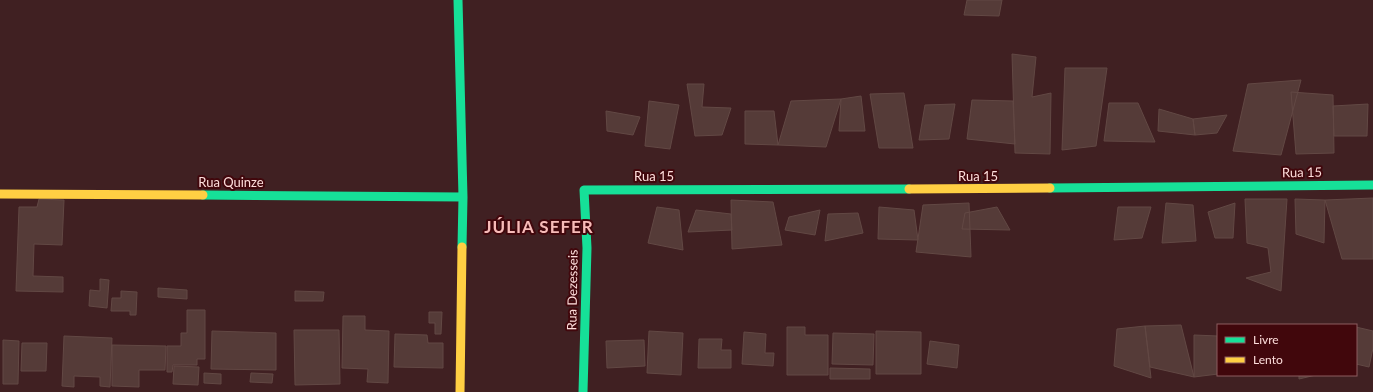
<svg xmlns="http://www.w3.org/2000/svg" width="1373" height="392" font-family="Lato,sans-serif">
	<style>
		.building { fill: #553b38; stroke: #624844 }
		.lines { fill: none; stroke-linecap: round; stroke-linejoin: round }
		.fast { stroke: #16e098; stroke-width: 9 }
		.slow { stroke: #ffcf43; stroke-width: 9 }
		.labels { text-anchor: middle; stroke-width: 4; stroke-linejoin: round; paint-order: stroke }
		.street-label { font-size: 13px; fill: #fddddb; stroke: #41070c }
		.district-label { font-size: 17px; font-weight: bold; letter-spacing: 1px; fill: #f7bbb8; stroke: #41070c }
	</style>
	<rect width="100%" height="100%" fill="#402022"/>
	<path class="building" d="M 967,0 L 1002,0 L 999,16 L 964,15 Z
		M 1012,54 L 1036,57 L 1032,97 L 1051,93 L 1050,154 L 1015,153 Z
		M 1065,68 L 1107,68 L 1096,146 L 1062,150 Z
		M 1301,80 L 1281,155 L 1233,151 L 1248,84 Z
		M 687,84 L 704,84 L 702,107 L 731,108 L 722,135 L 695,136 Z
		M 1291,92 L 1333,95 L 1334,153 L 1296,154 Z
		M 904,93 L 913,148 L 879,148 L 870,94 Z
		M 861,96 L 865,131 L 839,131 L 841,99 Z
		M 841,99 L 826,147 L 778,145 L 791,101 Z
		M 972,100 L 1013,101 L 1015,144 L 967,139 Z
		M 649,101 L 679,105 L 670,149 L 645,146 Z
		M 1109,103 L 1138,103 L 1155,142 L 1104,141 Z
		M 955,104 L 949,139 L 919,140 L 925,105 Z
		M 1368,104 L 1367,136 L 1334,136 L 1333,106 Z
		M 1159,109 L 1193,119 L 1195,135 L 1158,131 Z
		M 606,111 L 640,117 L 633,135 L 607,131 Z
		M 745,111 L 774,111 L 778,145 L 745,144 Z
		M 1227,115 L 1217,133 L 1195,135 L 1193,119 Z
		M 1373,198 L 1373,259 L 1342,259 L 1325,200 Z
		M 39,199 L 64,200 L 62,245 L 34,244 L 33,276 L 63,277 L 63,292 L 16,291 L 19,207 L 37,207 Z
		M 1245,199 L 1287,199 L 1281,291 L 1246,278 L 1271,272 L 1268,248 L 1247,243 Z
		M 1295,199 L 1325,200 L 1324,243 L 1296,234 Z
		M 731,200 L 773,202 L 782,245 L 732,249 Z
		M 969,203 L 971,257 L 916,252 L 923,205 Z
		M 1166,203 L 1193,205 L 1196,241 L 1162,243 Z
		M 1235,203 L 1233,238 L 1215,238 L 1208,212 Z
		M 657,207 L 679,210 L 683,250 L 648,243 Z
		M 879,207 L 914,210 L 918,240 L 878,239 Z
		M 997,207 L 1010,230 L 962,229 L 965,213 Z
		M 1118,207 L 1151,207 L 1142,238 L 1114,240 Z
		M 696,210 L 731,214 L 732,230 L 688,232 Z
		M 820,210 L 815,235 L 785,230 L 789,217 Z
		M 858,213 L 863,233 L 825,241 L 828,214 Z
		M 100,279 L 109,280 L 107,308 L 89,306 L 90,290 L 100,291 Z
		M 158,288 L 187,290 L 187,299 L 158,297 Z
		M 121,291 L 137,292 L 136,315 L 130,315 L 130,311 L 111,311 L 112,298 L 121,298 Z
		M 295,291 L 324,292 L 323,301 L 295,301 Z
		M 187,310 L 205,310 L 205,359 L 197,359 L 197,365 L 173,365 L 172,372 L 167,372 L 167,346 L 181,346 L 181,333 L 187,333 Z
		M 429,312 L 442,312 L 441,334 L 435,334 L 435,323 L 429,323 Z
		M 343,316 L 365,316 L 365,330 L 389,331 L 388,383 L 367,382 L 368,369 L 342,368 Z
		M 1181,325 L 1194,377 L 1150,367 L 1145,326 Z
		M 1145,326 L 1151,378 L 1114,366 L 1117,329 Z
		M 787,327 L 805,327 L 805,335 L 828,335 L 828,375 L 787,375 Z
		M 1356,327 L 1373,331 L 1373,348 L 1369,367 L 1356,364 Z
		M 294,330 L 339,330 L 340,384 L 295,385 Z
		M 212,331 L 276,333 L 276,370 L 211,369 Z
		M 649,331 L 683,333 L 681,375 L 647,373 Z
		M 876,331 L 921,332 L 921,374 L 876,374 Z
		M 744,332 L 766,334 L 765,353 L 774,353 L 773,366 L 742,364 Z
		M 833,333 L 874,334 L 873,365 L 832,364 Z
		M 395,334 L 427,335 L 428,343 L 443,343 L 443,368 L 394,367 Z
		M 1194,335 L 1218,336 L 1218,374 L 1194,377 Z
		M 64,336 L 112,338 L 110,387 L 100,386 L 100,377 L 74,376 L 74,387 L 62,386 Z
		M 699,339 L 722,339 L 721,350 L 731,350 L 731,368 L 698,368 Z
		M 3,340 L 19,341 L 18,384 L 3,384 Z
		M 644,340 L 645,366 L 607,368 L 606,341 Z
		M 930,341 L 959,345 L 957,368 L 927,364 Z
		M 22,343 L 47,343 L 46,371 L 21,371 Z
		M 112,345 L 166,346 L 165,370 L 139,370 L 139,387 L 112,386 Z
		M 174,366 L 199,367 L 198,385 L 173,384 Z
		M 830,368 L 870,369 L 870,379 L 830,379 Z
		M 204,373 L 221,374 L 221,384 L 204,383 Z
		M 251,373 L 273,374 L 272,383 L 250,382 Z
		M 1299,375 L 1316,375 L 1299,379 Z"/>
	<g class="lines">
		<path class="fast" d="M 458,0 L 463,197 L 462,247
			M 1050,188 L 1373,185
			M 203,195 L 463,197
			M 583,392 L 587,248 L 584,190 L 909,189"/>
		<path class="slow" d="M 909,189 L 1050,188
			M 0,194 L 203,195
			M 460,392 L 462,247"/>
	</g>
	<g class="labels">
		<g class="street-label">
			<text transform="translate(1302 172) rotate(-1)" y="5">Rua 15</text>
			<text x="654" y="181">Rua 15</text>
			<text x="978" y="181">Rua 15</text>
			<text x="231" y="187">Rua Quinze</text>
			<text transform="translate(572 290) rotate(-89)" y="5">Rua Dezesseis</text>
		</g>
		<g class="district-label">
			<text x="539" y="233">JÚLIA SEFER</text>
		</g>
	</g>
	<rect x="1217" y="324" width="140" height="52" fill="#41070c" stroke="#8c5d5f"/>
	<rect x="1225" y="337" width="20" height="6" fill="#16e098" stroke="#8c5d5f"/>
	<text x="1253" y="344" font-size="12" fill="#fddddb">Livre</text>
	<rect x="1225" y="357" width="20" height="6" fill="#ffcf43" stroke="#8c5d5f"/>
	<text x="1253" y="364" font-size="12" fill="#fddddb">Lento</text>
</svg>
